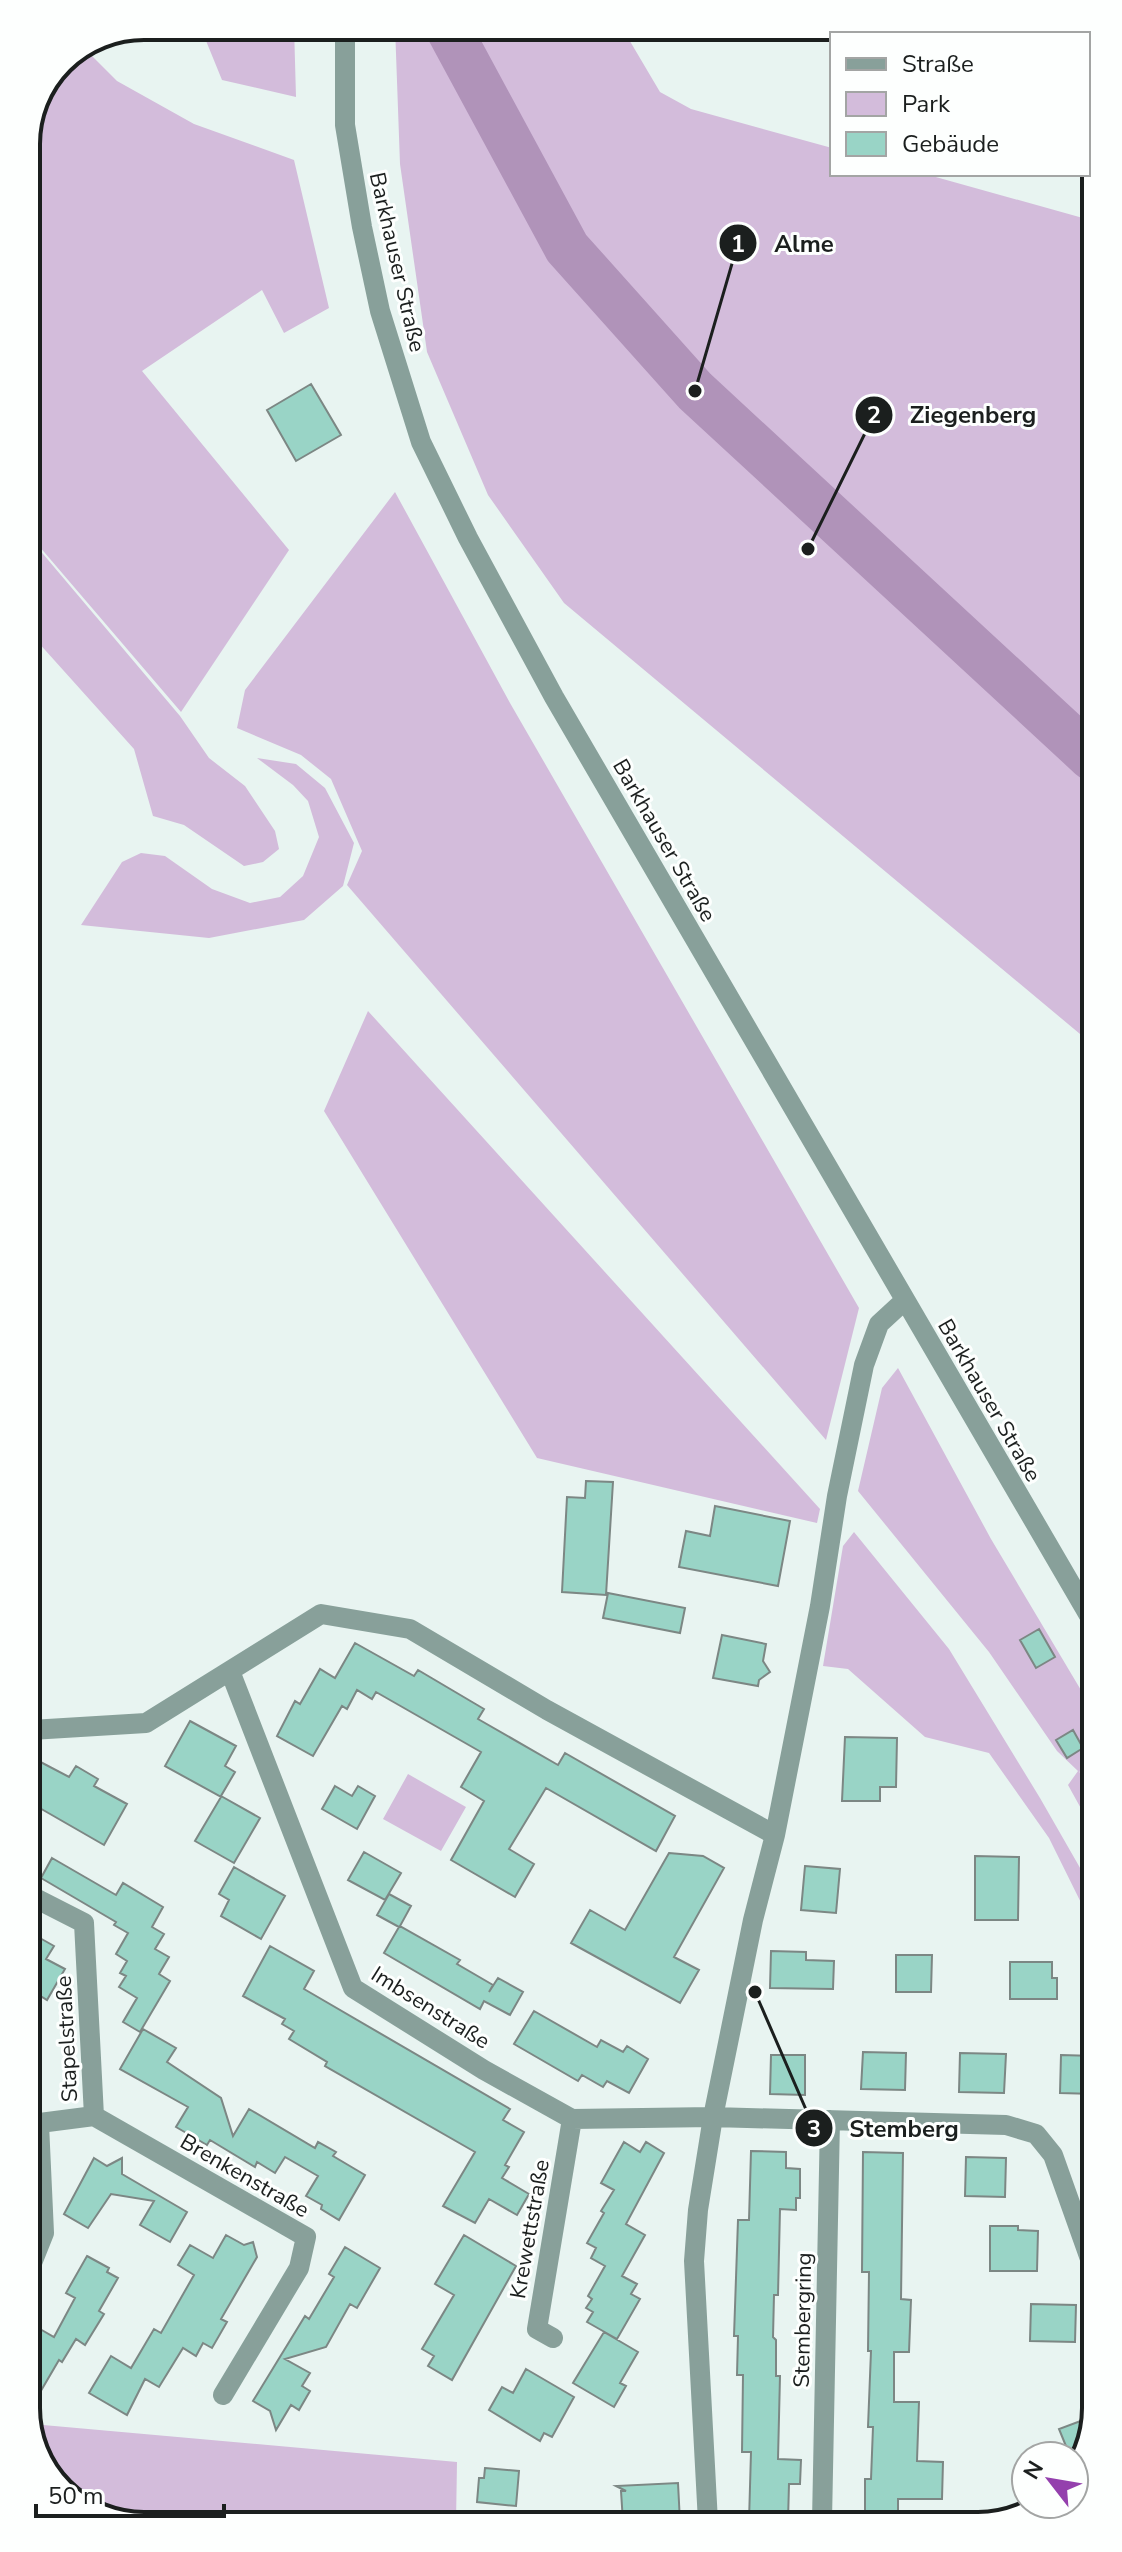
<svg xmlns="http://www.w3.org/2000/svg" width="1122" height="2552" font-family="'Nunito Sans',sans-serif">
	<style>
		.green { fill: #d3bcdb }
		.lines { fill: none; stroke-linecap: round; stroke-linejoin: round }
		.river { stroke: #b093b9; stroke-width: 46 }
		.building { fill: #99d4c6; stroke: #7c8784; stroke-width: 2 }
		.minor { stroke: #88a09a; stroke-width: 20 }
		.highway { stroke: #03463c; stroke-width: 24 }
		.labels { text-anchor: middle; stroke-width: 6; stroke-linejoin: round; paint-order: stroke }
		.street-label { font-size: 22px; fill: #1b1f1e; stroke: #fdfffe }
		.rim { fill: none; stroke: #1b1f1e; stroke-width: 4 }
		.leader { fill: none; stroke: #1b1f1e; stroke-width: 3 }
		.callout-dot { fill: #1b1f1e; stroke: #fdfffe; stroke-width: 3 }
		.mark-label { font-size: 24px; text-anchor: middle; font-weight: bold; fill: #fff }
		.callout-label { font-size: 24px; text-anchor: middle; font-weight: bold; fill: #1b1f1e; stroke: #fdfffe; stroke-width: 6; stroke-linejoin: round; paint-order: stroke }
	</style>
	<rect width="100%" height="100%" fill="#e8f4f1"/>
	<path class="green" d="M 200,26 L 294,26 L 296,97 L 222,80 Z
		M 395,26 L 621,26 L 660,92 L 691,109 L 832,148 L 832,174 L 925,174 L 1090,220 L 1092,1044 L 564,603 L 488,495 L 427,352 L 400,164 Z
		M 86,50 L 117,81 L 194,124 L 294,160 L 329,308 L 284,333 L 262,290 L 142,371 L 289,550 L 181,712 L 27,532 L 26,137 L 61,60 Z
		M 395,492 L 510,703 L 859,1308 L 826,1440 L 347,885 L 362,851 L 331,779 L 301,755 L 237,728 L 245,690 Z
		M 27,535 L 180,716 L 209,758 L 245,786 L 275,831 L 279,849 L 263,862 L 244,866 L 184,825 L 153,816 L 134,749 L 28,631 Z
		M 257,758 L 296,764 L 325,788 L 354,843 L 343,886 L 304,920 L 209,938 L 81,925 L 122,862 L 141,853 L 165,856 L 212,889 L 250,903 L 280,897 L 303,876 L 319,837 L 308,801 L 293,785 Z
		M 368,1011 L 820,1509 L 817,1523 L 537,1458 L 324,1111 Z
		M 898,1368 L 991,1539 L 1094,1712 L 1094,1765 L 1079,1772 L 1094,1781 L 1094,1832 L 1068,1785 L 1078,1771 L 1057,1751 L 989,1652 L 858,1491 L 882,1388 Z
		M 854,1532 L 949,1649 L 1040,1798 L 1095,1894 L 1095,1931 L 1049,1838 L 989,1753 L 925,1737 L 848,1669 L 823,1666 L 843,1546 Z
		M 408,1774 L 466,1807 L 441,1851 L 383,1819 Z
		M 32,2424 L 457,2462 L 456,2523 L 136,2526 L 73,2502 L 32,2446 Z"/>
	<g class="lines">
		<path class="river" d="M 447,26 L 567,248 L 695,391 L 1091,757"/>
	</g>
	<path class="building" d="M 311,384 L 341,435 L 296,461 L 267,410 Z
		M 586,1481 L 613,1482 L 606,1595 L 562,1592 L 567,1497 L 585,1498 Z
		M 715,1506 L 790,1521 L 778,1586 L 679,1567 L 686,1531 L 710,1536 Z
		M 608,1593 L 685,1608 L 680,1633 L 603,1618 Z
		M 1039,1629 L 1055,1657 L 1036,1668 L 1020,1640 Z
		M 722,1635 L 766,1644 L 763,1661 L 770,1672 L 759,1680 L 758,1686 L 713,1678 Z
		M 355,1643 L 414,1676 L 418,1670 L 484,1709 L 478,1719 L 558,1765 L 565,1753 L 675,1816 L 656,1851 L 546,1788 L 509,1849 L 534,1864 L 515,1897 L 451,1860 L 484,1801 L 461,1787 L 481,1752 L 376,1692 L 372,1699 L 357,1690 L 347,1709 L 342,1706 L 313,1756 L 277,1736 L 295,1701 L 300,1704 L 320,1669 L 335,1678 Z
		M 190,1721 L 236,1746 L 225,1766 L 235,1772 L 221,1796 L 260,1818 L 234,1863 L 195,1841 L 221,1797 L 165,1766 Z
		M 1073,1730 L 1083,1748 L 1067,1758 L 1056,1740 Z
		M 845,1737 L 897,1738 L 896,1787 L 880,1787 L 880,1801 L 842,1801 Z
		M 31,1757 L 69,1777 L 76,1766 L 98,1779 L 94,1786 L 127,1804 L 104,1845 L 31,1803 Z
		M 335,1786 L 352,1796 L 358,1786 L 375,1796 L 357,1829 L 322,1809 Z
		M 364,1852 L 401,1873 L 385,1900 L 348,1880 Z
		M 669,1853 L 703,1856 L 724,1868 L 674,1957 L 699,1970 L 680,2003 L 571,1943 L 590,1910 L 625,1930 Z
		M 975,1856 L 1019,1857 L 1018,1920 L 975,1920 Z
		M 52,1858 L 116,1895 L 123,1883 L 163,1907 L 152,1927 L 164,1934 L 155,1949 L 169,1957 L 159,1974 L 170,1981 L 140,2032 L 123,2022 L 137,1998 L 119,1987 L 126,1976 L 120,1973 L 127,1961 L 116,1954 L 128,1933 L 114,1925 L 116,1922 L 41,1878 Z
		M 805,1866 L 840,1869 L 836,1913 L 801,1910 Z
		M 234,1867 L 285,1896 L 261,1939 L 221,1916 L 229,1900 L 219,1894 Z
		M 389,1894 L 411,1906 L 400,1926 L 460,1960 L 457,1964 L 493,1985 L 489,1992 L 498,1978 L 523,1992 L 510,2015 L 484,2001 L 480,2009 L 384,1953 L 399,1927 L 377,1915 Z
		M 31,1933 L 54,1946 L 46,1959 L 65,1969 L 47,2000 L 31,1990 Z
		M 270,1946 L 314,1971 L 304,1989 L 510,2109 L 503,2120 L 524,2132 L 505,2165 L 509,2167 L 502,2178 L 529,2194 L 517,2215 L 489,2199 L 475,2223 L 443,2206 L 475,2152 L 325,2066 L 327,2062 L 289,2039 L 294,2031 L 282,2024 L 285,2019 L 243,1996 Z
		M 771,1951 L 806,1952 L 806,1960 L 834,1961 L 833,1989 L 770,1988 Z
		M 896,1955 L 932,1955 L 931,1992 L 896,1992 Z
		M 1010,1962 L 1052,1962 L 1052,1978 L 1057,1978 L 1057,1999 L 1010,1999 Z
		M 534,2011 L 597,2047 L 601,2040 L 623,2052 L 627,2046 L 648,2059 L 629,2093 L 607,2081 L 603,2087 L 582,2075 L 578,2081 L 514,2044 Z
		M 143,2029 L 176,2048 L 167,2062 L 221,2098 L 233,2136 L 249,2109 L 315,2148 L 318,2142 L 336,2152 L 333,2156 L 365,2175 L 339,2220 L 321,2209 L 322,2205 L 306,2196 L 318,2176 L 285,2157 L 275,2173 L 257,2162 L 255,2167 L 210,2140 L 207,2145 L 176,2127 L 188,2107 L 120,2069 Z
		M 863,2052 L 906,2053 L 905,2090 L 861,2089 Z
		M 960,2053 L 1006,2054 L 1004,2093 L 959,2092 Z
		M 771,2055 L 805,2055 L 805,2095 L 770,2094 Z
		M 1061,2055 L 1095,2056 L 1095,2094 L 1060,2093 Z
		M 624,2142 L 640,2152 L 646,2142 L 664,2153 L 626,2224 L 645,2235 L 622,2276 L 637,2284 L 631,2294 L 640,2299 L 617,2339 L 587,2322 L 593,2312 L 586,2308 L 592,2299 L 588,2296 L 605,2266 L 591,2258 L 596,2248 L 587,2243 L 604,2213 L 601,2211 L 614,2190 L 601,2183 Z
		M 751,2151 L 786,2152 L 786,2168 L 800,2169 L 800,2198 L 796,2198 L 796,2210 L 780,2209 L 778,2295 L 774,2295 L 773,2337 L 776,2340 L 776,2376 L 780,2376 L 778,2459 L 801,2460 L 800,2484 L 789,2484 L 788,2521 L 749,2521 L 751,2452 L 742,2452 L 743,2375 L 737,2375 L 738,2336 L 734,2336 L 738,2220 L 749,2220 Z
		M 863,2152 L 903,2153 L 901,2299 L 911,2300 L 909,2352 L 894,2352 L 894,2402 L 919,2402 L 917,2461 L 943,2462 L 942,2499 L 898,2499 L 898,2520 L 865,2521 L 865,2479 L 871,2479 L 873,2427 L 868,2427 L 871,2351 L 868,2351 L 869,2272 L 862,2272 Z
		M 966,2157 L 1006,2158 L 1005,2197 L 965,2196 Z
		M 94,2158 L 107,2166 L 122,2158 L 122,2174 L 187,2212 L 170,2242 L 140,2225 L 154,2201 L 111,2194 L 88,2228 L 64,2214 Z
		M 990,2226 L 1018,2226 L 1018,2230 L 1038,2231 L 1037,2271 L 990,2271 Z
		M 226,2235 L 244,2245 L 253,2242 L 257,2257 L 221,2319 L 227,2322 L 212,2348 L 203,2343 L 196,2356 L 183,2348 L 159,2387 L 145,2379 L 127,2415 L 89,2393 L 111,2356 L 131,2368 L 154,2329 L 161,2333 L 194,2275 L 178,2265 L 190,2245 L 213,2258 Z
		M 464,2235 L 516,2266 L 452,2380 L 428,2366 L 434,2356 L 422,2349 L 454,2295 L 435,2284 Z
		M 345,2247 L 380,2268 L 357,2308 L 350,2304 L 326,2347 L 285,2359 L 310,2373 L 302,2386 L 310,2391 L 299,2410 L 291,2405 L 276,2430 L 270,2411 L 253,2401 L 305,2316 L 309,2319 L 334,2277 L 329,2274 Z
		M 87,2256 L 109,2268 L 107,2272 L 118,2278 L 99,2311 L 104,2314 L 85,2345 L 76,2339 L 62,2362 L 59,2360 L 32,2406 L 32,2343 L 40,2329 L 54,2337 L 75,2298 L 66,2293 Z
		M 1031,2304 L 1076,2305 L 1075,2342 L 1030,2341 Z
		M 604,2332 L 638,2352 L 620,2383 L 626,2386 L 614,2407 L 573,2383 Z
		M 526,2369 L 574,2397 L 552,2437 L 544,2433 L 540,2441 L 489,2410 L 502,2387 L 513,2393 Z
		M 1094,2416 L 1076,2473 L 1074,2456 L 1070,2456 L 1059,2429 Z
		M 485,2468 L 519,2471 L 516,2506 L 477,2502 L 479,2478 L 484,2478 Z
		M 678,2483 L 680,2522 L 623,2522 L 621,2491 L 626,2491 L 616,2486 Z"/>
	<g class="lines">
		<path class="minor" d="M 345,26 L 345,125 L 362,227 L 380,311 L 421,442 L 468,538 L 554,697 L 1094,1624
			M 230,1671 L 353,1988 L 484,2070 L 572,2119 L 713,2117 L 1006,2125 L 1036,2134 L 1053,2155 L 1096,2276
			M 31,1730 L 146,1723 L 321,1614 L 410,1629 L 547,1710 L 775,1835
			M 31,1896 L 84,1923 L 94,2116
			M 32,2124 L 94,2116 L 306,2237 L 299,2268 L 223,2395
			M 32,2263 L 44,2233 L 39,2124
			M 553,2338 L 537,2329 L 572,2119
			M 822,2521 L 830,2120
			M 708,2522 L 694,2261 L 698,2210 L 713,2117 L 753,1920 L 775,1835 L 820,1606 L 837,1496 L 864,1365 L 879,1324 L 904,1301"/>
		<path class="highway" d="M 953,26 L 984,34"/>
	</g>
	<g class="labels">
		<g class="street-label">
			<text transform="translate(398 262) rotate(77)" y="8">Barkhauser Straße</text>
			<text transform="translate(665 840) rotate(60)" y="8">Barkhauser Straße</text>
			<text transform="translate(990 1400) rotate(60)" y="8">Barkhauser Straße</text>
			<text transform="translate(431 2007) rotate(32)" y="8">Imbsenstraße</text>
			<text transform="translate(66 2039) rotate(-93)" y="8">Stapelstraße</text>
			<text transform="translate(245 2175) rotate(30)" y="8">Brenkenstraße</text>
			<text transform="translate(529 2229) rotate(-80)" y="8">Krewettstraße</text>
			<text transform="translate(802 2320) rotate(-89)" y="8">Stembergring</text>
		</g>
	</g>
	<path d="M0 0H1122V2552H0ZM144 40H978A104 104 0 0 1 1082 144V2408A104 104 0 0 1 978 2512H144A104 104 0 0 1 40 2408V144A104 104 0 0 1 144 40Z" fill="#fdfffe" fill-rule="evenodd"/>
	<path class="rim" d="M144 40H978A104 104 0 0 1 1082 144V2408A104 104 0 0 1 978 2512H144A104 104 0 0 1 40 2408V144A104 104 0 0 1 144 40Z"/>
	<path class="leader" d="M695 391L738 243M808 549L874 415M755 1992L814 2128"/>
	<g class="callout-dot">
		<circle cx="695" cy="391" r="8"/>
		<circle cx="808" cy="549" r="8"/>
		<circle cx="755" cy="1992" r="8"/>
		<circle cx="738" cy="243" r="20"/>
		<circle cx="874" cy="415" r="20"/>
		<circle cx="814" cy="2128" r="20"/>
	</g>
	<g class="mark-label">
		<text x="738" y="252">1</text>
		<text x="874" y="423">2</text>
		<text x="814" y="2137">3</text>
	</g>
	<g class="callout-label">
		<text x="804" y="252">Alme</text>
		<text x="973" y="423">Ziegenberg</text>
		<text x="904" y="2137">Stemberg</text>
	</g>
	<rect x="830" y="32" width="260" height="144" fill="#fdfffe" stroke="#a3a5a4" stroke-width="2"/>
	<rect x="846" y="58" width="40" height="12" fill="#88a09a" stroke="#a3a5a4" stroke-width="2"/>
	<text x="902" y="72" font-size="24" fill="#1b1f1e">Straße</text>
	<rect x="846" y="92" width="40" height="24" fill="#d3bcdb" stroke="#a3a5a4" stroke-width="2"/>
	<text x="902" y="112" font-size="24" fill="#1b1f1e">Park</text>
	<rect x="846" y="132" width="40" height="24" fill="#99d4c6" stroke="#a3a5a4" stroke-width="2"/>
	<text x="902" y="152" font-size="24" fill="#1b1f1e">Gebäude</text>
	<g transform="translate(1050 2480) rotate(301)"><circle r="38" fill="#fdfffe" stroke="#a3a5a4" stroke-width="2"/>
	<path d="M0-6L14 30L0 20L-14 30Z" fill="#9440ad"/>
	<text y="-12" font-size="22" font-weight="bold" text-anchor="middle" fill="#1b1f1e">N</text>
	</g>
	<path d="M36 2504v12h188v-12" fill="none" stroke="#1b1f1e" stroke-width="4"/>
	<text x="48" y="2504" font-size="24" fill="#1b1f1e" stroke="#fdfffe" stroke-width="6" paint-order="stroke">50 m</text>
</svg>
